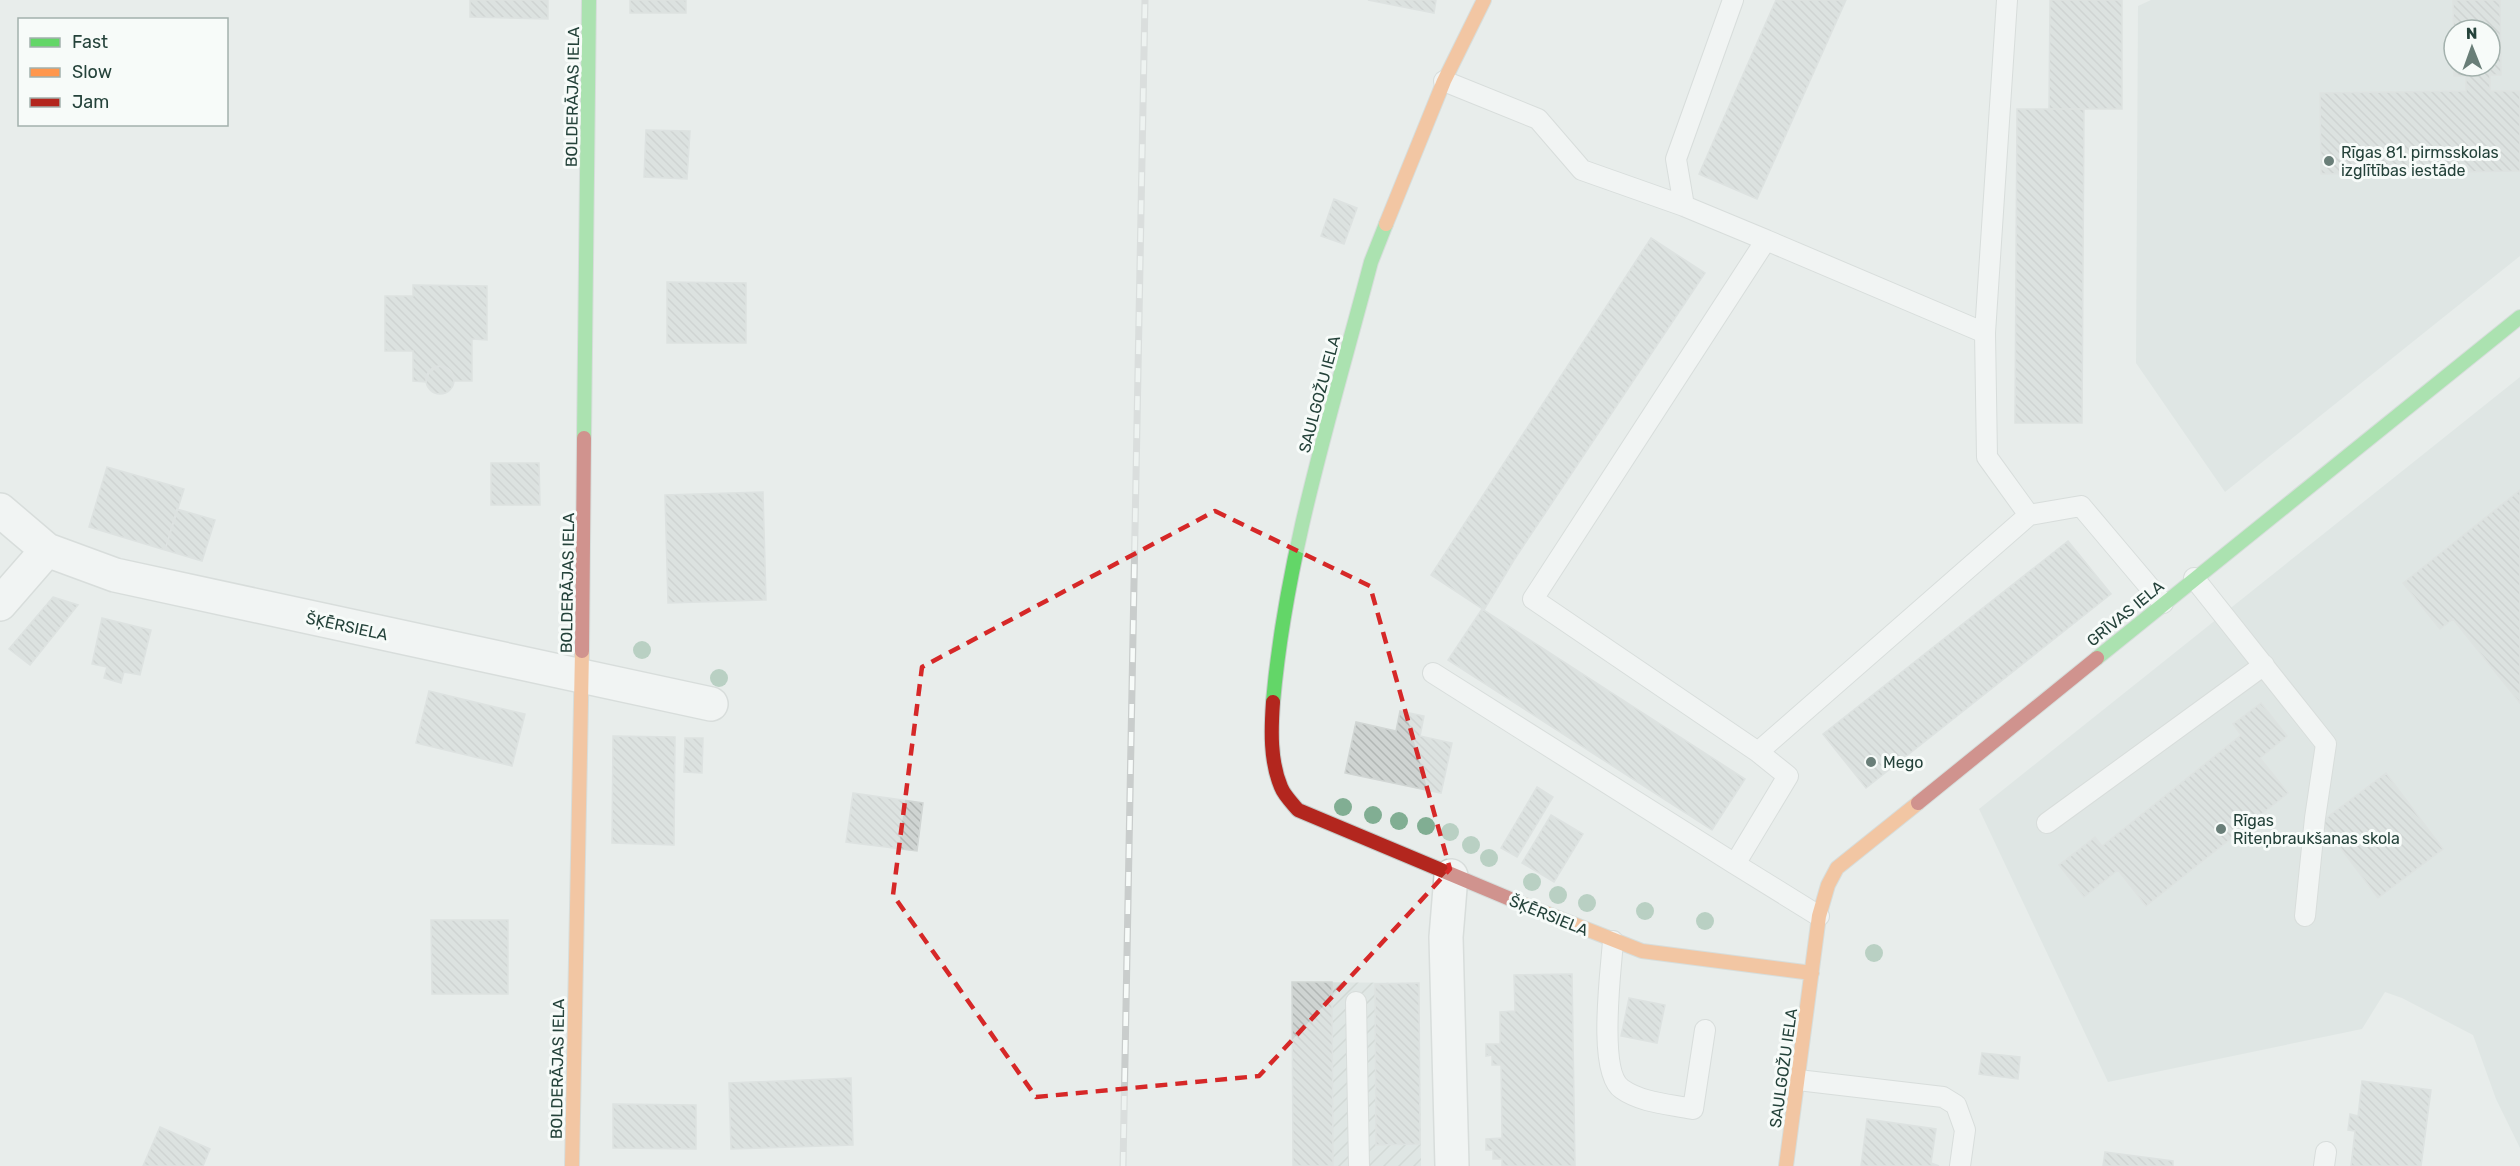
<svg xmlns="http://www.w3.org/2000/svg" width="2520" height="1166" font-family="Rubik,sans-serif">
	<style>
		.built { fill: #d6dedb; fill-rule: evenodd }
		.industrial { fill: url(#industrial-furrows) }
		.building { fill: url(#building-back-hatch); stroke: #d1d6d4; stroke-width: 1.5 }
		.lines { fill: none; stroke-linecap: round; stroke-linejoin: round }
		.lane-casing { stroke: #c5cac8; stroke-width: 22 }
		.street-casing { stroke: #c5cac8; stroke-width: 36 }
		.fast-casing { stroke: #c3cbc8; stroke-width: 16 }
		.slow-casing { stroke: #c3cbc8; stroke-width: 16 }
		.jam-casing { stroke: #c3cbc8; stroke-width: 16 }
		.lane { stroke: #fcfcfc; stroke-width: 20 }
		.street { stroke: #fcfcfc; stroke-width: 33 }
		.fast { stroke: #63d668; stroke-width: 14 }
		.slow { stroke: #ff974d; stroke-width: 14 }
		.jam { stroke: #b3261e; stroke-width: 14 }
		.rail-casing { stroke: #c9cdcc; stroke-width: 7 }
		.rail { stroke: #f7fbf9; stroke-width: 4.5; stroke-dasharray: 14; stroke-linecap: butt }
		.tree { fill: #81ae93 }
		.marked { fill: none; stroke: #d62828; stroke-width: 4.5; stroke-dasharray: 12 8; stroke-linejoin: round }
		.poi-dot { fill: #697e78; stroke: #f7fbf9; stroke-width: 2 }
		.labels { text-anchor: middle; stroke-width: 6; stroke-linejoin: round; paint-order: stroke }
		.street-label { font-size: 16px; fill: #24423a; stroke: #f7fbf9 }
		.poi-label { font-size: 16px; fill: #24423a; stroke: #f7fbf9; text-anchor: start }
	</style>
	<defs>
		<pattern id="industrial-furrows" width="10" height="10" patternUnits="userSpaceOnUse" patternTransform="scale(1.5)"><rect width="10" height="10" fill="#d6dedb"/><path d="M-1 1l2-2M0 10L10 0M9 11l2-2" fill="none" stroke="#b8c0bd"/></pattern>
		<pattern id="building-back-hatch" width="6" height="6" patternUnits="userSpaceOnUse" patternTransform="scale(1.5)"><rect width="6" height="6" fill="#cfd4d2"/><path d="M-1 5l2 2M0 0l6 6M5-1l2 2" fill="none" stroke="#b2b7b5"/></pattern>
	</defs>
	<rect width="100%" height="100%" fill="#e8edeb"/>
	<path class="built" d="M 2151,0 L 2520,0 L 2520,256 L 2225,492 L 2136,363 L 2138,6 ZM 2454,30 L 2490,30 L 2490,66 L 2454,66 Z
		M 2520,377 L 2520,1148 L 2496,1099 L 2473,1035 L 2402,998 L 2385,992 L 2362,1029 L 2108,1082 L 1979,809 Z"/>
	<path class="industrial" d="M 1292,982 L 1419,983 L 1421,1166 L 1293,1166 Z"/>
	<path class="building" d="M 470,0 L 548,0 L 548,19 L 470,17 Z
		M 630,0 L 686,0 L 686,13 L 630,13 Z
		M 1368,0 L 1436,0 L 1434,13 Z
		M 1776,0 L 1846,0 L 1757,199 L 1699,174 Z
		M 2050,0 L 2122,0 L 2122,109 L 2049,109 Z
		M 2453,0 L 2500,0 L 2501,75 L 2490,75 L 2490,91 L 2520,91 L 2520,171 L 2321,174 L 2320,93 L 2466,91 L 2466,76 L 2454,76 L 2454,66 L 2490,66 L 2490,30 L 2454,30 L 2454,65 Z
		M 2017,109 L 2084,109 L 2082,423 L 2015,423 Z
		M 646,130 L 690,131 L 687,179 L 644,177 Z
		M 1334,199 L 1357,208 L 1344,244 L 1321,236 Z
		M 1651,238 L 1705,273 L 1514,560 L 1484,610 L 1431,575 Z
		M 667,282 L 746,283 L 746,343 L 667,343 Z
		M 413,285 L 487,286 L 487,340 L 472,339 L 472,381 L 454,381 L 452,373 L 440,366 L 429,372 L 426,382 L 413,381 L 413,351 L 385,351 L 385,296 L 413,296 Z
		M426 380a14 14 0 1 1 28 0a14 14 0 1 1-28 0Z
		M 491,463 L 539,463 L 540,505 L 491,505 Z
		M 107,467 L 184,489 L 165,550 L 89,527 Z
		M 2520,490 L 2520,703 L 2453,619 L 2440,629 L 2403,583 Z
		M 763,492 L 766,600 L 668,603 L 665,495 Z
		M 177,509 L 215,520 L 202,561 L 165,550 Z
		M 2068,541 L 2111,594 L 1866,788 L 1823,734 Z
		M 53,597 L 78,605 L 30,665 L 9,649 Z
		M 1482,609 L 1745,779 L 1712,830 L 1448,660 Z
		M 102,618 L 151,630 L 140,675 L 124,672 L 121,683 L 104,678 L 107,667 L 92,664 Z
		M 429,691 L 525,714 L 512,766 L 416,743 Z
		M 2261,703 L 2287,736 L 2260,758 L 2288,793 L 2146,906 L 2118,870 L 2084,897 L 2059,865 L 2095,837 L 2102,846 L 2241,735 L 2233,724 Z
		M 1400,711 L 1424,716 L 1420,736 L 1452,743 L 1441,793 L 1345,773 L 1356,722 L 1396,731 Z
		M 613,736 L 675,737 L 674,845 L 612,843 Z
		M 685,738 L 703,738 L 702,773 L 684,772 Z
		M 2386,773 L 2443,849 L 2378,898 L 2321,822 Z
		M 1537,787 L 1553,797 L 1517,857 L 1501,848 Z
		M 853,793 L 923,803 L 917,851 L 846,842 Z
		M 1551,815 L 1583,834 L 1554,882 L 1522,863 Z
		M 431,920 L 508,920 L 508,994 L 432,994 Z
		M 1572,974 L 1575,1166 L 1502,1166 L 1502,1159 L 1493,1159 L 1493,1150 L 1486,1150 L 1486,1139 L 1502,1138 L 1501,1065 L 1492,1065 L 1492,1055 L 1486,1056 L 1486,1044 L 1500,1044 L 1500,1012 L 1515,1011 L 1514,975 Z
		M 1292,982 L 1332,982 L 1333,1166 L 1293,1166 Z
		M 1419,983 L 1420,1144 L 1376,1145 L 1375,984 Z
		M 1629,998 L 1665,1005 L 1657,1043 L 1621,1036 Z
		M 1982,1053 L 2020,1057 L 2018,1079 L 1979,1074 Z
		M 851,1078 L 853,1145 L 731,1149 L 729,1083 Z
		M 2362,1081 L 2431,1090 L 2421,1166 L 2351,1166 L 2355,1131 L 2348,1130 L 2350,1114 L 2358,1116 Z
		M 613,1104 L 696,1105 L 696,1149 L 613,1148 Z
		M 1867,1119 L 1936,1129 L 1931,1163 L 1939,1166 L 1861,1166 Z
		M 160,1127 L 210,1149 L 203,1166 L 143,1166 Z
		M 2105,1152 L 2173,1161 L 2173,1166 L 2103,1166 Z"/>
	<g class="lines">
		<g class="lane-casing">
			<path id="lane" d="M 2007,0 L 1985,333 L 1987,457 L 2029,515
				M 1444,81 L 1538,119 L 1582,170 L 1684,206 L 1766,240
				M 1684,206 L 1676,159 L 1733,0
				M 1985,333 L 1766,240 L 1533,599 L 1758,752 L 2029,515 L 2081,506 L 2163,603
				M 2194,578 L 2326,744 L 2315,818 L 2305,916
				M 1433,673 L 1735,864
				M 1758,752 L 1788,776 L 1735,864 L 1819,916
				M 2047,823 L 2264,665
				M 1613,941 C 1611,971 1597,1072 1622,1089 C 1642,1103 1669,1104 1693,1109 L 1705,1030
				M 1356,1002 L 1359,1166
				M 1798,1080 L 1943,1097 L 1956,1105 L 1965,1130 L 1960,1166
				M 2324,1166 L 2326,1152"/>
		</g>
		<g class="street-casing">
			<path id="street" d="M 0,510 L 47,550 L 115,575 L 711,704
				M 0,604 L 47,550
				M 1451,876 L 1446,937 L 1452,1166"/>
		</g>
		<g class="fast-casing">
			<path id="fast" d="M 584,438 L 589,0
				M 2097,658 L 2520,317
				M 1273,702 C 1286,553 1333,407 1371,262 L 1386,224"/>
		</g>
		<g class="slow-casing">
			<path id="slow" d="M 1386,224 L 1444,81 L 1484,0
				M 1515,901 L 1642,951 L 1812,973
				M 572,1166 L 582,651
				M 1786,1166 L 1819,916 L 1828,885 L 1837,868 L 1918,803"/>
		</g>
		<g class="jam-casing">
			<path id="jam" d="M 582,651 L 584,438
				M 1273,702 C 1271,730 1270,761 1281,787 C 1284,795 1292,803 1298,810 L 1515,901
				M 1918,803 L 2097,658"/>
		</g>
		<use href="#lane" class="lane"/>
		<use href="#street" class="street"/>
		<use href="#fast" class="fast"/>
		<use href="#slow" class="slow"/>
		<use href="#jam" class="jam"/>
		<g class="rail-casing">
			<path id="rail" d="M 1123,1166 L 1145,0"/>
		</g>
		<use href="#rail" class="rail"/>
	</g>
	<g class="tree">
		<circle cx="642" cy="650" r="9"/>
		<circle cx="719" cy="678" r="9"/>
		<circle cx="1343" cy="807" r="9"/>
		<circle cx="1373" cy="815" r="9"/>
		<circle cx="1399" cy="821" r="9"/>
		<circle cx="1426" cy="826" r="9"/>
		<circle cx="1450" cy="832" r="9"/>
		<circle cx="1471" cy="845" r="9"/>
		<circle cx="1489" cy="858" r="9"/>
		<circle cx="1532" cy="882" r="9"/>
		<circle cx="1558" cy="895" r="9"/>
		<circle cx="1587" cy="903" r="9"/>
		<circle cx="1645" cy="911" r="9"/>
		<circle cx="1705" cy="921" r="9"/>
		<circle cx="1874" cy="953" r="9"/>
	</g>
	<path d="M0 0H2520V1166H0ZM 1215,511 L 1370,586 L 1450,869 L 1259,1076 L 1036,1097 L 893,895 L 922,667 Z" fill="#e8edeb" fill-opacity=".55" fill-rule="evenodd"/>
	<path class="marked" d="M 1215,511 L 1370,586 L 1450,869 L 1259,1076 L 1036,1097 L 893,895 L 922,667 Z"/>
	<g class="poi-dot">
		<circle cx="2329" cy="161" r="6"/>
		<circle cx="1871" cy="762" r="6"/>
		<circle cx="2221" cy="829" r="6"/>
	</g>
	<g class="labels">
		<g class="street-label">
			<text transform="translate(572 97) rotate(-89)" y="6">BOLDERĀJAS IELA</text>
			<text transform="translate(1319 394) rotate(-75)" y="6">SAULGOŽU IELA</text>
			<text transform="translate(567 583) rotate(-89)" y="6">BOLDERĀJAS IELA</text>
			<text transform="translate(2125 613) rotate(-39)" y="6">GRĪVAS IELA</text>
			<text transform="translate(347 626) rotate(12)" y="6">ŠĶĒRSIELA</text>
			<text transform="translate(1549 915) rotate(22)" y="6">ŠĶĒRSIELA</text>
			<text transform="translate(1783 1068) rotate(-82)" y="6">SAULGOŽU IELA</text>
			<text transform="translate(557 1069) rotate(-89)" y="6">BOLDERĀJAS IELA</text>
		</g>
		<g class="poi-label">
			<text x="2341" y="158">Rīgas 81. pirmsskolas<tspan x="2341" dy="18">izglītības iestāde</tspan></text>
			<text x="1883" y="768">Mego</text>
			<text x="2233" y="826">Rīgas<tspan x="2233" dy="18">Riteņbraukšanas skola</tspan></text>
		</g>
	</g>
	<rect x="18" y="18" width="210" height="108" fill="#f7fbf9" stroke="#a3b1ad" stroke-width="1.5"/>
	<rect x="30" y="38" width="30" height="9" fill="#63d668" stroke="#a3b1ad" stroke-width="1.5"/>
	<text x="72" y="48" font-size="18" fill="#24423a">Fast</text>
	<rect x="30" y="68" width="30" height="9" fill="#ff974d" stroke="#a3b1ad" stroke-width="1.5"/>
	<text x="72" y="78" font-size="18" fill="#24423a">Slow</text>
	<rect x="30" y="98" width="30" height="9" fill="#b3261e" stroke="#a3b1ad" stroke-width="1.5"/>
	<text x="72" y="108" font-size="18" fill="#24423a">Jam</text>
	<g transform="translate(2472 48) rotate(359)"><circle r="28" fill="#f7fbf9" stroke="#a3b1ad" stroke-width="1.5"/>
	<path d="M0-4.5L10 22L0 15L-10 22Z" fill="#697e78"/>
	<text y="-9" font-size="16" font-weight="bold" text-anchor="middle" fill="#24423a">N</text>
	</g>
</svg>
